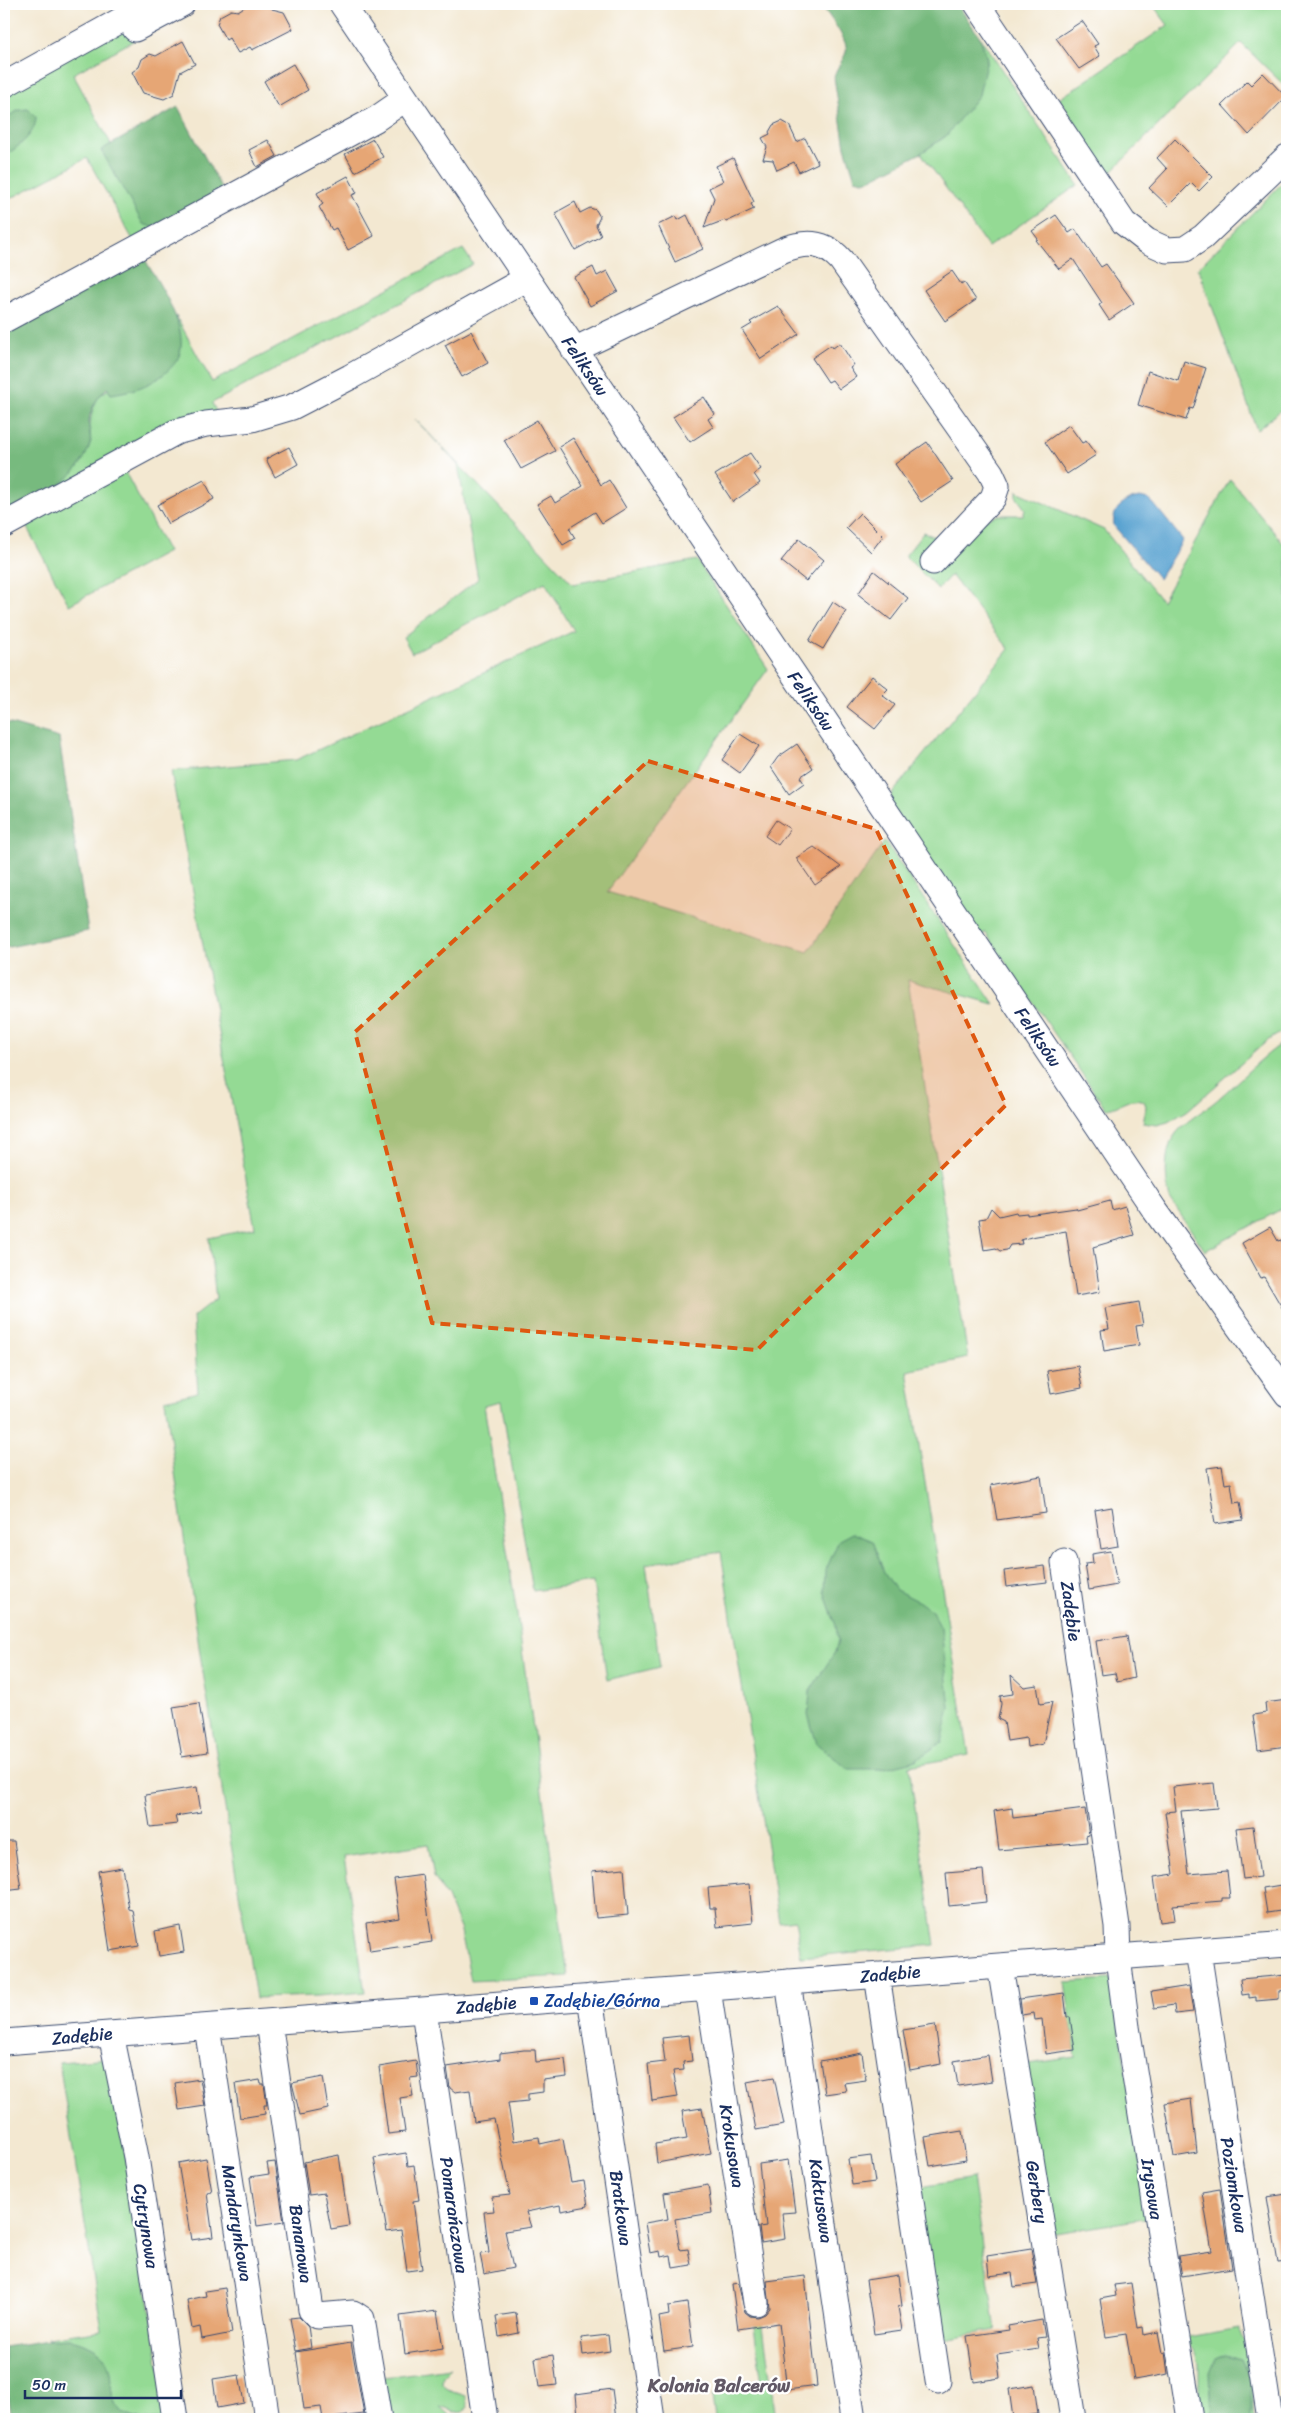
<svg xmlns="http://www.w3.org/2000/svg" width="1291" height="2423" font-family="Sriracha,sans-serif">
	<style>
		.green { fill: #94da94; stroke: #588479 }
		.forest { fill: #77ba7e; stroke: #49746e }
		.water { fill: #58a2d0; stroke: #3a6897 }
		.building { fill: #e6a675 }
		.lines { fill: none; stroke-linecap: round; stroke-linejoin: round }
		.minor-casing { stroke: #3b4b6f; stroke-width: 27 }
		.minor { stroke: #fff; stroke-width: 25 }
		.marked { fill: #de5710; fill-opacity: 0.2; stroke: #de5710; stroke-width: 4; stroke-dasharray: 10 6; stroke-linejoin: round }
		.transit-dot { fill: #1a4fb4; stroke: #fff; stroke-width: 2 }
		.labels { text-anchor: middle; stroke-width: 4.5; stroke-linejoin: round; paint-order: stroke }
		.street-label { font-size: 18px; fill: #1b2f5e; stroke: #fff }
		.transit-label { font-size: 18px; fill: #164399; stroke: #fff; text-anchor: start }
		.neighbourhood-label { font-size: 19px; font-weight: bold; fill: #625966; stroke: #fff }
	</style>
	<rect width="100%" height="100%" fill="#fff"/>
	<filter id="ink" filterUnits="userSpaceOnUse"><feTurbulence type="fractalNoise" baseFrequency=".02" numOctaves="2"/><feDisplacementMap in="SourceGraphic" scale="10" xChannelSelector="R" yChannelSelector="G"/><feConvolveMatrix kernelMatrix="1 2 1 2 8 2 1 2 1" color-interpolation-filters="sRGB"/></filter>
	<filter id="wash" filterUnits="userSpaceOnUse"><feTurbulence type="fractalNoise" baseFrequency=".0096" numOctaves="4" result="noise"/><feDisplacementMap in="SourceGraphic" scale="20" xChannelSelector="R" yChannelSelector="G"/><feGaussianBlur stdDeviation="1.12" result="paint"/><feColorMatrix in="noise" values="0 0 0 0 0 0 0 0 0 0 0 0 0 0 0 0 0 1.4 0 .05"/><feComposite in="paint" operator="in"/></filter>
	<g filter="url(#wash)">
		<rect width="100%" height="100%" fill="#f3e8d1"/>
		<path class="green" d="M 1152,4 L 1287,4 L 1287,88 L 1241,43 L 1109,174 L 1059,99 L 1168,25 Z
			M 124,23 L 133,41 L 73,74 L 111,144 L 101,151 L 155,228 L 133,240 L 87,158 L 4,202 L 4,93 Z
			M 980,37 L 1078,185 L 988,247 L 921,153 L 946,136 L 987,59 Z
			M 1287,178 L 1287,405 L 1257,430 L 1198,268 Z
			M 463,249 L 473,264 L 212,403 L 219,417 L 4,516 L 91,442 C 89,423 90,412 99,396 L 181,335 L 176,316 L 212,382 Z
			M 415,419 L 573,584 L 697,560 L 768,669 L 607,892 L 808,952 L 885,841 L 994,1004 L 908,980 L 968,1358 L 907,1371 L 969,1755 L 909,1766 L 935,1945 L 801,1957 L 795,1920 L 779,1922 L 721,1552 L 646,1564 L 660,1667 L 607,1680 L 593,1582 L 533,1591 L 501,1401 L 484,1405 L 517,1614 L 568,1976 L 471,1981 L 461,1931 L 447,1897 L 434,1877 L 428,1844 L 344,1857 L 365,1992 L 318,1996 L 256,1998 L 200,1654 L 165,1400 L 198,1392 L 193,1317 L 216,1299 L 209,1238 L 255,1228 L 171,771 L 296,760 L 574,631 L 545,582 L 412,653 L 403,637 L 478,579 L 458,465 Z
			M 124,470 L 168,552 L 69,605 L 25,524 Z
			M 1230,479 L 1287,548 L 1287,1029 L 1267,1041 L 1187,1111 L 1168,1122 L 1157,1125 L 1143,1123 L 1146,1106 L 1144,1101 C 1130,1095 1120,1108 1106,1109 L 985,932 L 981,938 L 887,800 L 1009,649 L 951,575 L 938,589 L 905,556 L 924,532 L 938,539 L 950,525 L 946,533 L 999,515 L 1023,515 L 1025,509 L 1017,498 L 1017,491 L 1104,530 L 1162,601 Z
			M 1287,1040 L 1287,1206 L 1205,1251 L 1170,1199 C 1165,1182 1164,1154 1173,1138 C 1182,1122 1203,1112 1217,1100 C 1240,1080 1261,1057 1287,1040 Z
			M 1111,1979 L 1150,2218 L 1049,2234 L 1021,2065 L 1076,2057 L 1065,1982 Z
			M 110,2058 L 168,2419 C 156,2419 140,2422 129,2417 C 91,2400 136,2337 49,2340 L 48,2338 L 102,2330 L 59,2062 Z
			M 973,2178 L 996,2330 L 938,2340 L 915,2188 Z
			M 760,2305 L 776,2419 L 715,2419 L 712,2396 L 762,2384 L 751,2306 Z
			M 1239,2328 C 1239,2340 1245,2340 1250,2348 C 1258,2364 1251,2401 1254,2419 L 1199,2419 L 1199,2363 L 1196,2352 L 1182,2338 Z
			M 450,2368 L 443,2375 L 442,2383 L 447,2389 L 465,2395 L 468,2406 L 464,2411 L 454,2412 L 440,2407 C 447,2416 453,2418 464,2419 L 384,2419 L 377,2378 Z"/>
		<path class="forest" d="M 821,4 L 957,4 L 980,37 L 987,59 L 979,95 L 946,136 L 921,153 L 871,179 L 863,181 L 855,179 L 845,147 L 834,77 C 836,68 843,61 846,52 C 850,42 827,14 821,4 Z
			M 178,107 L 223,191 L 155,228 L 143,224 L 101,150 Z
			M 28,109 L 36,117 C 36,135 17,147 4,157 L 4,119 L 19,110 Z
			M 142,254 C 155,279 188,323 180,353 C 178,361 171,368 164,374 C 148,387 131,391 111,394 L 107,388 C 98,397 90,408 89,421 C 88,429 92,437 90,444 C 79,483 36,498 4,516 L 4,329 Z
			M 4,722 L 59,738 L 88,931 L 4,948 Z
			M 852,1533 L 872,1541 L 884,1572 L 896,1590 L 918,1601 L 932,1611 L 941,1628 L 950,1707 L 942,1742 L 914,1761 L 881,1769 L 848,1769 L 817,1744 L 808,1715 L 810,1691 L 835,1652 L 838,1640 L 836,1626 L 824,1591 L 825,1572 L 839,1540 Z
			M 71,2339 C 81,2342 92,2345 100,2352 C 123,2373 95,2410 140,2419 L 12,2419 L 4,2370 L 4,2347 L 49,2340 Z
			M 1225,2355 L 1242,2359 L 1251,2378 L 1251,2419 L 1211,2419 L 1209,2373 L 1215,2359 Z"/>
		<path class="water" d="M 1140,497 L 1148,499 L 1153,503 L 1183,540 L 1159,579 L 1114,526 C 1111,510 1124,499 1140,497 Z"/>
		<g id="blocks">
			<path class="building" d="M 249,4 L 269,4 L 272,9 L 284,12 L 293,29 L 252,50 L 250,47 L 238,53 L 229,38 L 226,40 L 217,24 L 220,16 L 231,10 L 238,11 Z
				M 1082,21 L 1098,44 L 1094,46 L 1100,56 L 1079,69 L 1056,38 Z
				M 183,41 L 195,64 L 180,72 L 174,94 L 164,99 L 143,93 L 132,72 L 139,67 L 142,59 L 150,54 L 156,56 Z
				M 293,64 L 308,90 L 279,107 L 264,81 Z
				M 1263,73 L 1286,97 L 1249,135 L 1222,105 L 1247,81 L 1251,85 Z
				M 782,121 L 789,125 L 797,142 L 805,138 L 818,163 L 799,172 L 794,162 L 777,170 L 773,160 L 763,159 L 767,147 L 762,138 L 770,134 L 769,132 L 773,125 Z
				M 373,139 L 383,157 L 355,172 L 345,154 Z
				M 1175,139 L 1213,177 L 1199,191 L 1191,183 L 1168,206 L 1149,188 L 1167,169 L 1157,158 Z
				M 268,140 L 277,156 L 257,167 L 249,150 Z
				M 733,158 L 754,202 L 751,204 L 754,209 L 726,222 L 725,220 L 704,228 L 714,198 L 709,188 L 723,181 L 716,166 Z
				M 348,176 L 357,193 L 352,195 L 374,236 L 348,250 L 336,228 L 332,230 L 319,207 L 323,204 L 317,193 Z
				M 575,202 L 580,213 L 590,208 L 596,210 L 600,217 L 596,225 L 601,236 L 575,250 L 555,213 Z
				M 687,215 L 703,249 L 675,262 L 658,225 L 676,216 L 678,220 Z
				M 1056,215 L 1069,233 L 1075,229 L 1101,267 L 1106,264 L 1134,303 L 1109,320 L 1099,305 L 1102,303 L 1073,259 L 1059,269 L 1036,240 L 1038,239 L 1032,231 Z
				M 593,267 L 597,276 L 607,271 L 618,291 L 590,306 L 574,277 Z
				M 952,271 L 961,284 L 964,282 L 976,300 L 945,321 L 924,290 Z
				M 778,306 L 799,334 L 761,359 L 742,330 L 752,324 L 750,322 Z
				M 471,331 L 488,363 L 462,377 L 445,345 Z
				M 840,343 L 854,365 L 850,368 L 856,377 L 839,389 L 832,380 L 828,382 L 812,358 L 831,345 L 833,348 Z
				M 1184,361 L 1206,368 L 1193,409 L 1190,408 L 1186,420 L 1138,405 L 1148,371 L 1178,381 Z
				M 704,397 L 715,414 L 708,419 L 713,427 L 690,442 L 673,417 Z
				M 537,420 L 555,451 L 521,469 L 504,440 Z
				M 1069,425 L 1082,443 L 1086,441 L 1096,455 L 1067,474 L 1045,442 Z
				M 573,438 L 601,485 L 609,480 L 626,508 L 602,523 L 595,512 L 569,528 L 575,538 L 563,545 L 537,504 L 551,496 L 555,503 L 583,486 L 559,447 Z
				M 927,442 L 953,481 L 921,502 L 895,464 Z
				M 289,447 L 298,464 L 275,477 L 266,459 Z
				M 750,453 L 761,469 L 754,474 L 760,483 L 733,502 L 715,475 Z
				M 204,480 L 214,499 L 168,524 L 157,505 Z
				M 860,513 L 883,536 L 871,552 L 846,528 Z
				M 799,539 L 824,560 L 806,581 L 781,561 Z
				M 874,571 L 908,598 L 891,620 L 858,594 Z
				M 833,602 L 846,611 L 823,649 L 809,641 Z
				M 872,676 L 888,689 L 882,695 L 895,705 L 875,729 L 847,707 Z
				M 740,734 L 759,746 L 740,773 L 722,760 Z
				M 797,744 L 813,768 L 800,777 L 804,783 L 789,794 L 771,767 L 778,757 Z
				M 776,820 L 790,829 L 778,845 L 765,836 Z
				M 814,847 L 841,867 L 815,885 L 796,858 Z
				M 1110,1201 L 1112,1210 L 1125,1206 L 1134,1235 L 1093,1247 L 1100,1292 L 1076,1296 L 1066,1231 L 1031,1237 L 1021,1240 L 1022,1244 L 1010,1245 L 1007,1250 L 1000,1251 L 996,1248 L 984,1250 L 979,1219 L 986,1218 L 991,1208 L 999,1216 L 1016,1212 L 1017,1214 L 1027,1213 L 1027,1215 L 1076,1208 L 1077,1210 Z
				M 1270,1227 L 1278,1241 L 1281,1240 L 1287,1251 L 1287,1316 L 1264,1277 L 1261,1278 L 1242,1243 Z
				M 1139,1302 L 1143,1325 L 1136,1326 L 1139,1345 L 1104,1351 L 1101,1330 L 1109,1329 L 1105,1308 Z
				M 1078,1366 L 1082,1388 L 1051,1394 L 1047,1371 Z
				M 1222,1466 L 1225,1484 L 1231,1483 L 1234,1503 L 1240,1502 L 1243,1520 L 1215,1524 L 1207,1468 Z
				M 1041,1476 L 1046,1513 L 997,1520 L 991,1485 Z
				M 1112,1507 L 1118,1546 L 1101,1549 L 1095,1510 Z
				M 1111,1551 L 1117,1585 L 1089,1590 L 1085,1564 L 1093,1563 L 1092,1554 Z
				M 1045,1566 L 1047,1582 L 1006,1587 L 1004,1571 Z
				M 1127,1636 L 1134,1678 L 1117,1682 L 1115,1673 L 1101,1675 L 1096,1641 Z
				M 1011,1675 L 1024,1687 L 1037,1685 L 1040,1704 L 1052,1702 L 1043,1744 L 1027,1747 L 1026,1738 L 1007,1741 L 1004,1722 L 998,1719 L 1001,1704 L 1000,1696 L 1013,1694 Z
				M 1287,1700 L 1287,1746 L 1258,1750 L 1253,1715 L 1266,1713 L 1265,1703 Z
				M 199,1703 L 207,1753 L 182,1757 L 173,1707 Z
				M 1214,1783 L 1217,1808 L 1181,1811 L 1189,1874 L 1227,1871 L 1230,1898 L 1222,1898 L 1222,1901 L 1173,1905 L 1175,1920 L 1160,1922 L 1154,1877 L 1174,1874 L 1165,1812 L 1176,1811 L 1173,1787 Z
				M 197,1787 L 201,1812 L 175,1816 L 177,1824 L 150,1827 L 145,1795 Z
				M 1012,1808 L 1013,1818 L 1085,1809 L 1089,1835 L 1086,1836 L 1087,1842 L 999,1850 L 994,1811 Z
				M 1253,1826 L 1260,1877 L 1243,1879 L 1236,1828 Z
				M 4,1841 L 14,1841 L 21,1889 L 4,1891 Z
				M 122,1867 L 129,1909 L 133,1910 L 139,1946 L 110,1951 L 98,1871 Z
				M 624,1868 L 628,1915 L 596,1918 L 592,1871 Z
				M 983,1870 L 986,1902 L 949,1906 L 946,1873 Z
				M 423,1875 L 432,1942 L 370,1951 L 366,1923 L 400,1918 L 394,1879 Z
				M 749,1884 L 753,1923 L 717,1927 L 715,1908 L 710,1908 L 708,1888 Z
				M 1287,1884 L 1287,1910 L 1267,1913 L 1263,1888 Z
				M 180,1926 L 184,1952 L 159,1956 L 155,1931 Z
				M 1287,1975 L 1287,1990 L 1279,1991 L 1279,1999 L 1256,2001 L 1256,1997 L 1249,1998 L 1249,1994 L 1242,1995 L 1240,1979 Z
				M 1189,1986 L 1193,2012 L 1175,2014 L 1174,2005 L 1154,2008 L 1151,1992 Z
				M 1064,1993 L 1067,2017 L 1070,2017 L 1075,2050 L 1046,2054 L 1042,2019 L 1035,2020 L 1034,2013 L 1022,2015 L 1020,1999 Z
				M 935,2025 L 941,2064 L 910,2070 L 903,2030 Z
				M 689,2035 L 692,2061 L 683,2062 L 684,2070 L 673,2071 L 678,2097 L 652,2101 L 648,2064 L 665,2062 L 662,2038 Z
				M 524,2050 L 535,2050 L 536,2062 L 565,2059 L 567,2077 L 543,2080 L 543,2092 L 528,2094 L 528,2101 L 508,2103 L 514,2141 L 539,2137 L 540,2144 L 563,2139 L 571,2183 L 584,2181 L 588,2206 L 561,2211 L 560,2205 L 526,2212 L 531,2227 L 505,2231 L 513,2268 L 484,2274 L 480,2254 L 489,2253 L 484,2212 L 494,2211 L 492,2197 L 510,2195 L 494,2119 L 474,2122 L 470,2090 L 455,2092 L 450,2088 L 447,2067 L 500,2059 L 500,2053 Z
				M 862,2053 L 866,2080 L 844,2083 L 846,2091 L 825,2094 L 820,2061 Z
				M 988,2055 L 992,2081 L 958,2086 L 954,2061 Z
				M 416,2061 L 418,2077 L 410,2078 L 413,2096 L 400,2098 L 405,2132 L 388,2134 L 379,2067 Z
				M 323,2077 L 328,2109 L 300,2115 L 292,2083 Z
				M 774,2077 L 784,2125 L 756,2130 L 747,2082 Z
				M 200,2079 L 205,2106 L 179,2110 L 175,2083 Z
				M 260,2080 L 261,2084 L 264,2084 L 267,2105 L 264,2105 L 265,2114 L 240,2118 L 235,2084 Z
				M 1191,2099 L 1197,2153 L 1174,2157 L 1165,2103 Z
				M 702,2108 L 711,2153 L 657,2163 L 655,2144 L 687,2139 L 682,2111 Z
				M 962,2131 L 966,2160 L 930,2166 L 925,2137 Z
				M 406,2153 L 408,2166 L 414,2165 L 419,2200 L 413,2201 L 422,2269 L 407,2271 L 401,2230 L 387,2232 L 374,2158 Z
				M 339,2155 L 349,2226 L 331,2229 L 324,2193 L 309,2195 L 304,2162 Z
				M 871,2156 L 875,2182 L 852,2185 L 848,2159 Z
				M 206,2158 L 212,2192 L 207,2193 L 213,2237 L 191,2240 L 178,2163 Z
				M 788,2160 L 795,2212 L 782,2213 L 785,2239 L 761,2243 L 759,2227 L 766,2226 L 759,2164 Z
				M 275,2162 L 284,2222 L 257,2226 L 250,2177 L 269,2174 L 267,2163 Z
				M 708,2185 L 712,2213 L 675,2219 L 680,2250 L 688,2249 L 691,2265 L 673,2268 L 671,2255 L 661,2257 L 660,2251 L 650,2253 L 645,2223 L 668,2219 L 664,2193 Z
				M 1220,2189 L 1232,2268 L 1182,2276 L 1178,2256 L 1212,2251 L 1202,2192 Z
				M 1287,2194 L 1287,2262 L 1278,2263 L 1267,2197 Z
				M 1031,2249 L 1037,2284 L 1014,2287 L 1012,2273 L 989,2276 L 987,2256 Z
				M 898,2275 L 902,2306 L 898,2307 L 902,2330 L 874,2334 L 866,2280 Z
				M 805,2276 L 817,2386 L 787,2390 L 779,2323 L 738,2329 L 732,2284 L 738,2283 L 745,2312 L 750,2316 L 758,2317 L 765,2314 L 770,2308 L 767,2281 Z
				M 1131,2283 L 1138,2328 L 1143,2327 L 1144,2335 L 1158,2332 L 1162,2353 L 1165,2352 L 1168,2374 L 1134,2380 L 1126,2334 L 1106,2337 L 1100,2299 L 1116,2296 L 1114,2285 Z
				M 225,2288 L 232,2333 L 202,2339 L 200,2327 L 192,2329 L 187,2300 L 206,2296 L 205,2291 Z
				M 687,2303 L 693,2347 L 664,2351 L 659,2317 L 669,2315 L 668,2306 Z
				M 437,2311 L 443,2348 L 405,2354 L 400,2316 Z
				M 516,2313 L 519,2333 L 499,2337 L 496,2316 Z
				M 299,2317 L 308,2326 L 311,2348 L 296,2351 L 290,2318 Z
				M 1042,2320 L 1045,2337 L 1037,2338 L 1039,2349 L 997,2355 L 1000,2378 L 974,2382 L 967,2336 L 1009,2330 L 1008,2326 Z
				M 608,2335 L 610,2351 L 583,2355 L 581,2338 Z
				M 351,2343 L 364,2414 L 323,2419 L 321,2407 L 304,2409 L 296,2352 Z
				M 553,2355 L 557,2385 L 539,2387 L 535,2358 Z
				M 239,2375 L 244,2403 L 217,2408 L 213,2379 Z
				M 1034,2385 L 1038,2414 L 1013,2418 L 1009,2389 Z
				M 612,2389 L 616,2419 L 585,2419 L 584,2415 L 578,2416 L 576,2394 Z"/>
		</g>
	</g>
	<g filter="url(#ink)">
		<use href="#blocks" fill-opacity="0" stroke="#3b4b6f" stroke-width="1"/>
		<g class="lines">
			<g class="minor-casing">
				<path id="minor" d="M 342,4 L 1154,1209 L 1287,1394
					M 977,4 L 1124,223 L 1147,241 L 1167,250 L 1185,249 L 1203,237 L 1287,157
					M 135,29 L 182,4
					M 4,85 L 150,4
					M 4,320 L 376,119 L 405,99
					M 574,350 L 783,250 C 805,241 824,241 841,260 L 991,473 L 997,486 L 993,498 L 933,562
					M 4,525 L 176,432 L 206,424 L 252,419 L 292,407 L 350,377 L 526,279
					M 1064,1562 L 1117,1926 L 1118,1958 L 1127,2027 L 1190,2419
					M 1198,1951 L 1270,2419
					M 1000,1966 L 1073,2419
					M 877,1975 L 938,2381
					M 788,1982 L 853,2419
					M 708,1989 L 756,2303
					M 590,1997 L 652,2419
					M 424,2011 L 485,2419
					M 269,2022 L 311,2310 L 318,2316 L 353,2313 L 362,2319 L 379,2419
					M 207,2027 L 267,2419
					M 111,2034 L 136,2157 L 175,2419
					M 4,2042 L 1287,1944"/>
			</g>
			<use href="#minor" class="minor"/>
		</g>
	</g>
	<path class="marked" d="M 648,761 L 876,829 L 1006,1105 L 757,1350 L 432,1323 L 355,1032 Z"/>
	<rect class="transit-dot" x="529" y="1996" width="10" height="10" rx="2.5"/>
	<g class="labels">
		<g class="street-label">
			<text transform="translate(585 366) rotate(56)" y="6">Feliksów</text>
			<text transform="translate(811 701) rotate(56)" y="6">Feliksów</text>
			<text transform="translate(1038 1037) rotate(56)" y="6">Feliksów</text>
			<text transform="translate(1071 1611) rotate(82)" y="6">Zadębie</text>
			<text transform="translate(890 1974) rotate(-5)" y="6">Zadębie</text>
			<text transform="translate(486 2005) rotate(-5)" y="6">Zadębie</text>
			<text transform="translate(82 2036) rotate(-5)" y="6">Zadębie</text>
			<text transform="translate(732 2146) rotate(81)" y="6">Krokusowa</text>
			<text transform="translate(1234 2185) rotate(81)" y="6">Poziomkowa</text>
			<text transform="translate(1152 2189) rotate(81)" y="6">Irysowa</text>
			<text transform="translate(1037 2192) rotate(81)" y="6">Gerbery</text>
			<text transform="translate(821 2201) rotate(82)" y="6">Kaktusowa</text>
			<text transform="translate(621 2208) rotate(82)" y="6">Bratkowa</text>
			<text transform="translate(454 2215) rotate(82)" y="6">Pomarańczowa</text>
			<text transform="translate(237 2223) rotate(81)" y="6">Mandarynkowa</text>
			<text transform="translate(146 2226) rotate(81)" y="6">Cytrynowa</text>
			<text transform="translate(301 2244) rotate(82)" y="6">Bananowa</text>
		</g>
		<g class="transit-label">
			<text x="544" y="2007">Zadębie/Górna</text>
		</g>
		<g class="neighbourhood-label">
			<text x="719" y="2392">Kolonia Balcerów</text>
		</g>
	</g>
	<rect width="1291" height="2423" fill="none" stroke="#fff" stroke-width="20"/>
	<path d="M25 2390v8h156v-8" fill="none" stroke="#1b2f5e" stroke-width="2.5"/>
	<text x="32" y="2390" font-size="15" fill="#1b2f5e" stroke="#ffffff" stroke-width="4" paint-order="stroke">50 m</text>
</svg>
